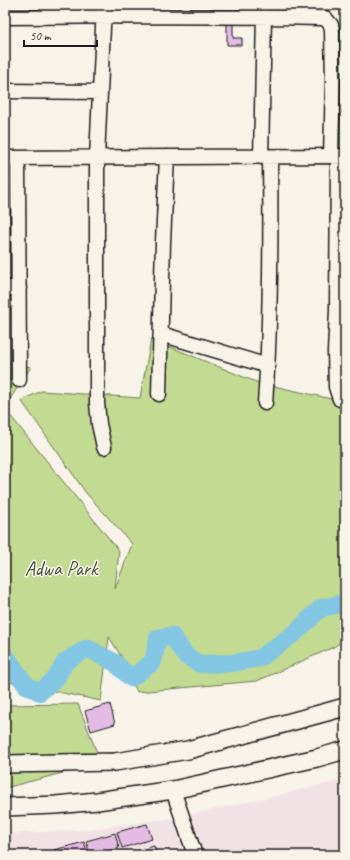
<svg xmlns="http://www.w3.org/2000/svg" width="350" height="860" font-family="Caveat,sans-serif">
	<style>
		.built { fill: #f1e2e6 }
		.green { fill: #c2da91; stroke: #6f7b56 }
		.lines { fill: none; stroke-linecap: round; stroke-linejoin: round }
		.river { stroke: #83c6e4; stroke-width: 18 }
		.building { fill: #e3bbe3; stroke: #1c1c1c }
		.minor-casing { stroke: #1c1c1c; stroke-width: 17 }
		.major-casing { stroke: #1c1c1c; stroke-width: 20 }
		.minor { stroke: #f7f3e8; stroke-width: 14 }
		.major { stroke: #f7f3e8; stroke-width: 17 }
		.labels { text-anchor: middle; stroke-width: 3; stroke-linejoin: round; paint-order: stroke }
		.park-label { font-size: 20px; fill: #4e553f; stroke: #f7f3e8 }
	</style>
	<rect width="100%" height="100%" fill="#f7f3e8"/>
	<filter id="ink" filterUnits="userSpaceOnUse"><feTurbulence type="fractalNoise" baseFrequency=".025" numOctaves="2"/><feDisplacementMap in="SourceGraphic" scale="8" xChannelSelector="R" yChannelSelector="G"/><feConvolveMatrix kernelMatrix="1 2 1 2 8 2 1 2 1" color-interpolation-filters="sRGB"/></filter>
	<g filter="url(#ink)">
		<path class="built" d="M 345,779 L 345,855 L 5,855 L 5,834 L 83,830 L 174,818 L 271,797 Z"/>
		<path class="green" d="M 151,339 L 256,382 L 345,402 L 345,639 L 334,647 L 257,681 L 137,692 L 121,656 L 109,637 L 101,701 L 5,681 L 5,409 L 119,551 L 115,589 L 132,544 L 86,493 L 21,400 L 42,391 L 140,398 Z
			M 5,362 L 31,367 L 5,407 Z
			M 78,704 L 101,763 L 5,788 L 5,705 Z"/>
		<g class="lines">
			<path class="river" d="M 5,659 L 7,658 L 26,685 L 40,692 L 56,678 L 65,662 L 87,648 L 114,662 L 131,678 L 153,662 L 158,638 L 172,636 L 186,656 L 200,664 L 233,663 L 260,658 L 295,633 L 321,608 L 345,603"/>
		</g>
		<path class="building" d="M 227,23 L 233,23 L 233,38 L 242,38 L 242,45 L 227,45 Z
			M 110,704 L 115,724 L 91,731 L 85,711 Z
			M 147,824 L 152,839 L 122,848 L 117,832 Z
			M 115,833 L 119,848 L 95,855 L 90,855 L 86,841 Z
			M 84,842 L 88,855 L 55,855 L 54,850 Z
			M 154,846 L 157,855 L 123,855 Z"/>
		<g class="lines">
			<g class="minor-casing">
				<path id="minor" d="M 5,17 C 112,16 218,15 325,18 L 331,25 L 332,30 L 333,80 L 331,156
					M 5,91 L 100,92
					M 338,156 L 337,310 L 335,352 L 336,387 L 340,399
					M 261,157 L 264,16
					M 5,158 L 345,156
					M 18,158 L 19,380
					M 5,288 L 19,288
					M 161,334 L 268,366
					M 159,394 L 163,242 L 167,157
					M 265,403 C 271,321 271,239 270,157
					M 104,447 L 99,424 L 97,403 L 97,158 L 104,5
					M 173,790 L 195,855"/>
			</g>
			<g class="major-casing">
				<path id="major" d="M 5,764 L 115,762 L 188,750 L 345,707
					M 5,807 L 56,805 L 97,801 L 173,790 L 317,758 L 345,750"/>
			</g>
			<use href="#minor" class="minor"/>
			<use href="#major" class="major"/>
		</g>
	</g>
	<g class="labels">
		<g class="park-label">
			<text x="61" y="575">Adwa Park</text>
		</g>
	</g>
	<rect width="350" height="860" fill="none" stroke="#f7f3e8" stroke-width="20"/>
	<rect x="10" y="10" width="330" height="840" fill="none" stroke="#1c1c1c" stroke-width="1.5" filter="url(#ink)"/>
	<path d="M24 40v6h73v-6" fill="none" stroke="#1c1c1c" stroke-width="2"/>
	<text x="30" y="40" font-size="12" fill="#1c1c1c" stroke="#f7f3e8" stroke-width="3" paint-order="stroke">50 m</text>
</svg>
